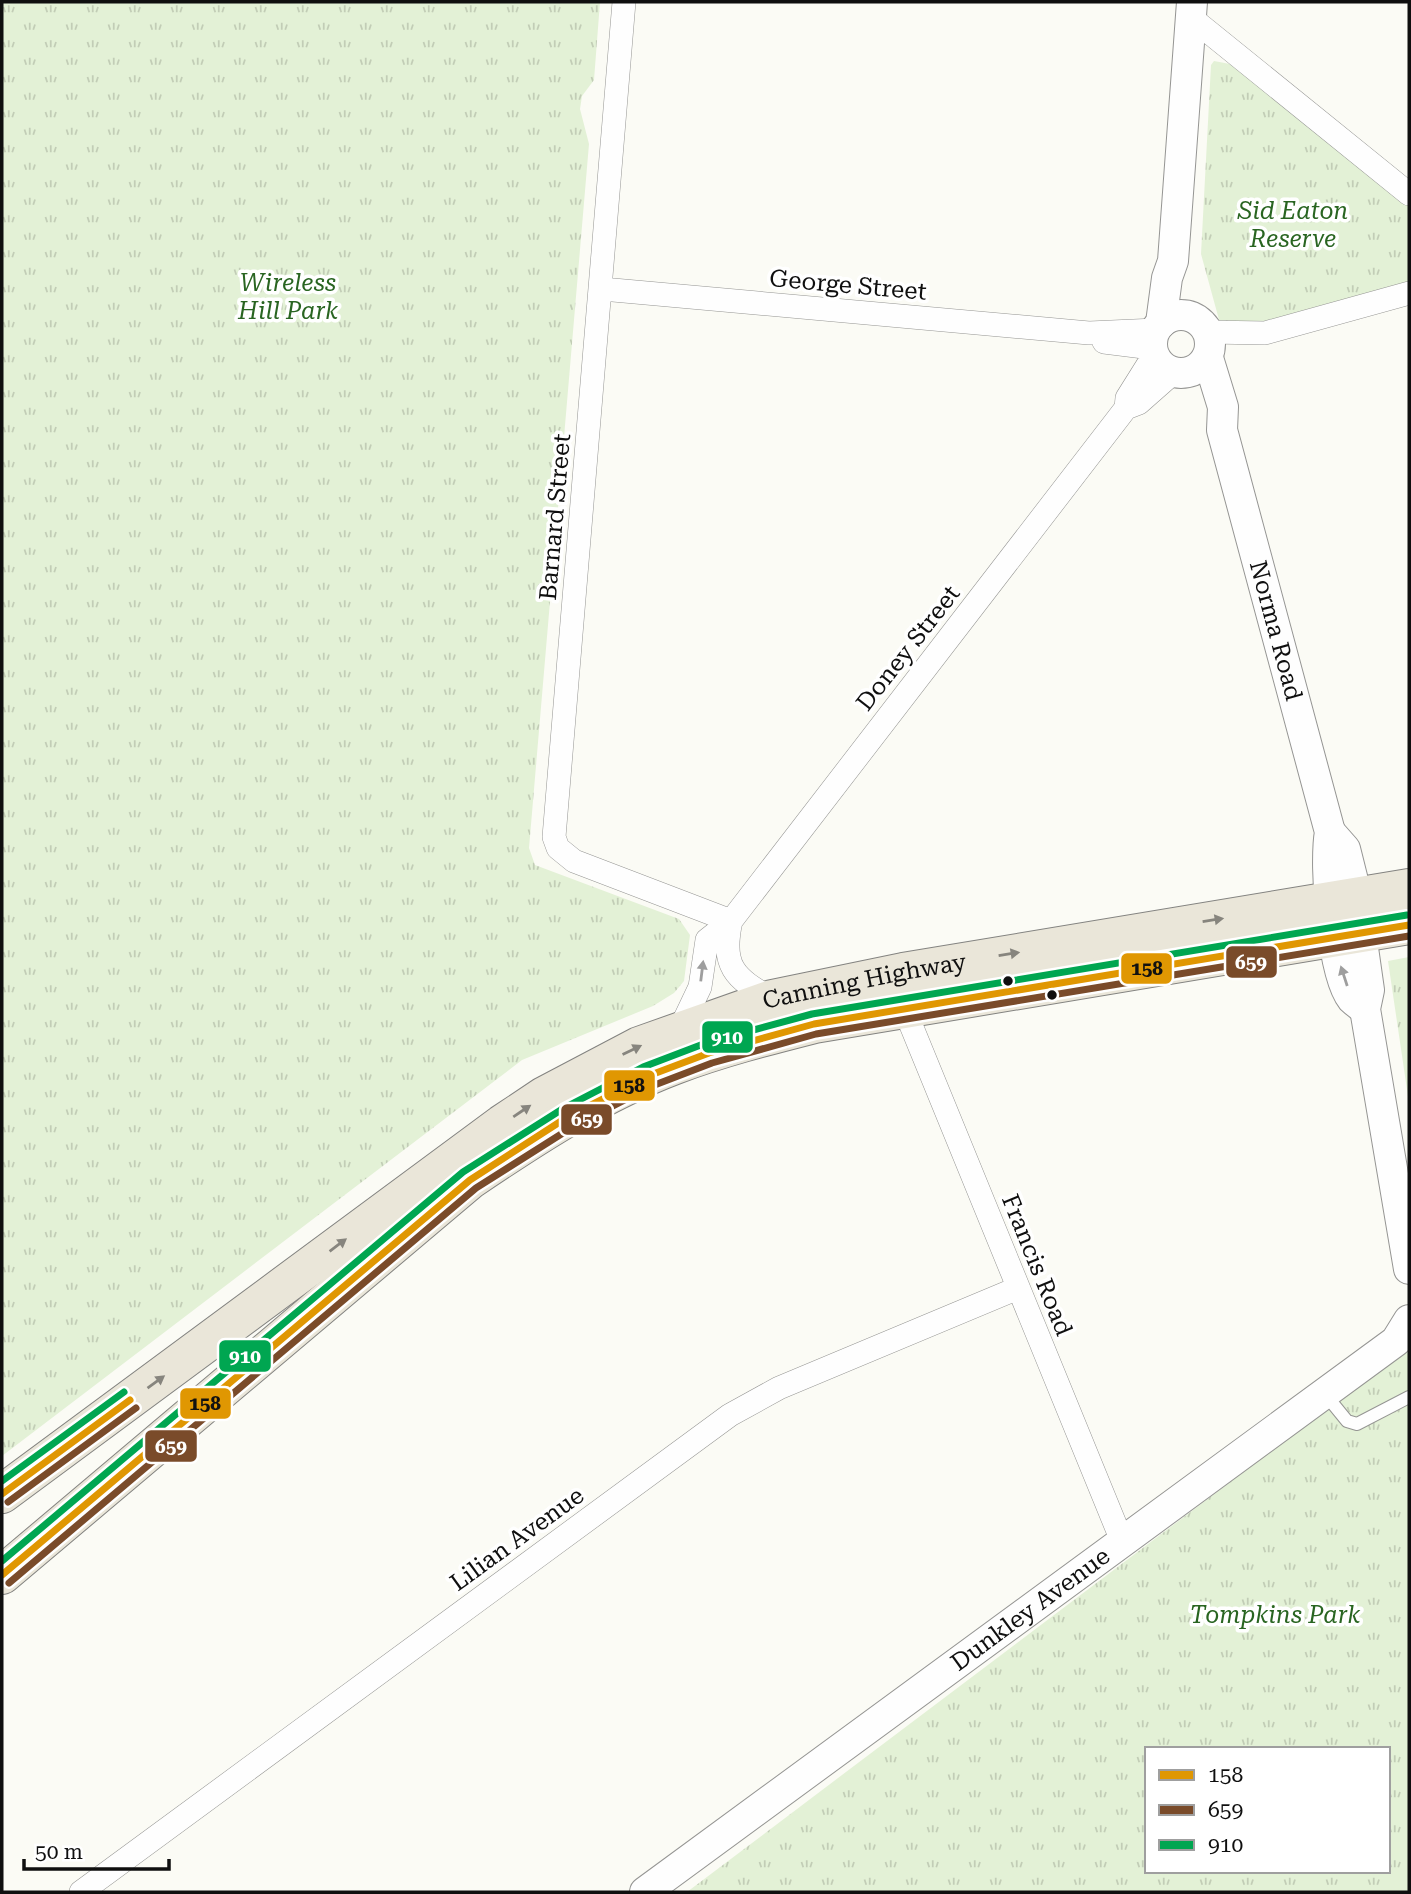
<svg xmlns="http://www.w3.org/2000/svg" width="1411" height="1894" font-family="'Roboto Serif',serif">
	<style>
		.park { fill: url(#park-tufts); fill-rule: evenodd }
		.lines { fill: none; stroke-linecap: round; stroke-linejoin: round }
		.service-casing { stroke: #959593; stroke-width: 14 }
		.minor-casing { stroke: #959593; stroke-width: 24 }
		.tertiary-casing { stroke: #959593; stroke-width: 32 }
		.trunk-casing { stroke: #838380; stroke-width: 40 }
		.service { stroke: #fefefe; stroke-width: 12 }
		.minor { stroke: #fefefe; stroke-width: 23 }
		.tertiary { stroke: #fefefe; stroke-width: 30 }
		.trunk { stroke: #eae6d9; stroke-width: 38 }
		.bus-1-casing { stroke: #fff; stroke-width: 12 }
		.bus-2-casing { stroke: #fff; stroke-width: 12 }
		.bus-3-casing { stroke: #fff; stroke-width: 12 }
		.bus-1 { stroke: #e09702; stroke-width: 7 }
		.bus-2 { stroke: #7a4b2a; stroke-width: 7 }
		.bus-3 { stroke: #00a651; stroke-width: 7 }
		.oneway { fill: #87857e }
		.oneway2 { fill: #9e9e9e }
		.bus-dot { fill: #0f0f0f; stroke: #fff; stroke-width: 2.5 }
		.labels { text-anchor: middle; stroke-width: 7; stroke-linejoin: round; paint-order: stroke }
		.park-label { font-size: 24px; font-style: italic; fill: #296521; stroke: #fff }
		.street-label { font-size: 24px; fill: #0f0f0f; stroke: #fff }
		.line-badge { stroke: #fff; stroke-width: 2.5 }
		.badge-label { font-size: 19px; text-anchor: middle; font-weight: bold; fill: #fff }
		.pale-badge-label { font-size: 19px; text-anchor: middle; font-weight: bold; fill: #111 }
	</style>
	<defs>
		<pattern id="park-tufts" width="24" height="20" patternUnits="userSpaceOnUse" patternTransform="scale(1.75)"><rect width="24" height="20" fill="#e3f1d6"/><path d="M3 7l-1-3M5 7V3M7 7l1-3M15 17l-1-3M17 17v-4M19 17l1-3" fill="none" stroke="#c2cdb6"/></pattern>
	</defs>
	<rect width="100%" height="100%" fill="#fbfbf5"/>
	<path class="park" d="M 2,2 L 600,2 L 594,80 L 582,96 L 580,109 L 589,144 L 529,848 L 535,865 L 679,919 L 690,935 L 684,981 L 674,993 L 653,1006 L 522,1060 L 2,1456 Z
		M 1214,61 L 1230,64 L 1409,206 L 1409,283 L 1246,329 L 1221,327 L 1201,254 L 1211,65 Z
		M 1409,957 L 1409,1103 L 1388,961 Z
		M 1409,1347 L 1409,1892 L 687,1892 ZM 1147,1749 L 1388,1749 L 1388,1871 L 1147,1871 Z"/>
	<g class="lines">
		<g class="service-casing">
			<path id="service" d="M 1325,1394 L 1347,1421 L 1357,1424 L 1409,1397"/>
		</g>
		<g class="minor-casing">
			<path id="minor" d="M 624,2 L 554,837 L 558,848 L 574,861 L 731,921
				M 1189,16 L 1409,194
				M 602,289 L 1089,333 L 1156,330
				M 1208,332 L 1265,333 L 1409,293
				M 1104,342 L 1152,348
				M 1126,408 L 1127,398 L 1154,355
				M 731,921 C 721,966 734,978 772,999
				M 904,1008 L 1122,1541
				M 680,1029 L 700,987 L 707,940 L 731,921 L 1126,408 L 1139,403 L 1173,373
				M 81,1892 L 730,1415 L 779,1388 L 1018,1288"/>
		</g>
		<g class="tertiary-casing">
			<g id="tertiary">
				<circle cx="1181" cy="344" r="29"/>
				<path d="M 1161,323 L 1167,278 L 1173,261 L 1192,2"/>
				<path id="s1" d="M 1208,358 L 1223,407 L 1222,430 L 1330,832 C 1324,864 1332,974 1352,999 C 1356,1003 1361,1006 1365,1009"/>
				<path d="M 1330,832 L 1345,849 L 1354,885 L 1369,990 L 1365,1009 L 1409,1269"/>
				<path id="s2" d="M 645,1892 L 1396,1341 L 1409,1320"/>
			</g>
		</g>
		<g class="trunk-casing">
			<g id="trunk">
				<path id="s3" d="M 2,1494 L 502,1124 L 544,1096 L 639,1046 L 772,999 L 903,972 L 1409,888"/>
				<path d="M 2,1575 L 470,1180 C 535,1136 601,1093 675,1065 C 720,1048 767,1036 814,1024 L 1409,925"/>
			</g>
		</g>
		<use href="#service" class="service"/>
		<use href="#minor" class="minor"/>
		<use href="#tertiary" class="tertiary"/>
		<use href="#trunk" class="trunk"/>
		<g class="bus-1-casing">
			<path id="bus-1" d="M 2,1494 L 130,1400
				M 2,1575 L 470,1180 L 569,1116 L 648,1076 L 709,1053 L 814,1024 L 1409,925"/>
		</g>
		<g class="bus-2-casing">
			<path id="bus-2" d="M 8,1502 L 136,1408
				M 9,1583 L 476,1188 L 574,1126 L 652,1086 L 712,1063 L 816,1034 L 1409,936"/>
		</g>
		<g class="bus-3-casing">
			<path id="bus-3" d="M 2,1481 L 124,1392
				M 2,1561 L 463,1172 L 564,1108 L 643,1067 L 706,1043 L 812,1014 L 1407,915"/>
		</g>
		<use href="#bus-1" class="bus-1"/>
		<use href="#bus-2" class="bus-2"/>
		<use href="#bus-3" class="bus-3"/>
	</g>
	<defs><path id="oneway-solid" d="M-6-.8H1V-3.2L6.5 0L1 3.2V.8H-6Z" transform="scale(1.75)"/></defs>
	<g class="oneway">
		<use href="#oneway-solid" transform="translate(1213 920) rotate(-9)"/>
		<use href="#oneway-solid" transform="translate(1009 954) rotate(-9)"/>
		<use href="#oneway-solid" transform="translate(632 1050) rotate(-26)"/>
		<use href="#oneway-solid" transform="translate(522 1111) rotate(-34)"/>
		<use href="#oneway-solid" transform="translate(338 1245) rotate(-37)"/>
		<use href="#oneway-solid" transform="translate(156 1382) rotate(-36)"/>
	</g>
	<g class="oneway2">
		<use href="#oneway-solid" transform="translate(702 971) rotate(-83)"/>
		<use href="#oneway-solid" transform="translate(1344 976) rotate(-108)"/>
	</g>
	<g class="bus-dot">
		<circle cx="1008" cy="981" r="6"/>
		<circle cx="1052" cy="995" r="6"/>
	</g>
	<g class="labels">
		<g class="park-label">
			<text x="1293" y="219">Sid Eaton<tspan x="1293" dy="28">Reserve</tspan></text>
			<text x="288" y="291">Wireless<tspan x="288" dy="28">Hill Park</tspan></text>
			<text x="1275" y="1623">Tompkins Park</text>
		</g>
		<g class="street-label">
			<text transform="translate(848 285) rotate(5)" y="8">George Street</text>
			<text transform="translate(555 517) rotate(-85)" y="8">Barnard Street</text>
			<text dy="8" stroke="none"><textPath href="#s1" startOffset="282">Norma Road</textPath></text>
			<text transform="translate(908 648) rotate(-52)" y="8">Doney Street</text>
			<text dy="8" stroke="none"><textPath href="#s3" startOffset="1015">Canning Highway</textPath></text>
			<text transform="translate(1037 1265) rotate(68)" y="8">Francis Road</text>
			<text transform="translate(517 1539) rotate(-36)" y="8">Lilian Avenue</text>
			<text dy="8" stroke="none"><textPath href="#s2" startOffset="478">Dunkley Avenue</textPath></text>
		</g>
	</g>
	<g class="line-badge">
		<rect x="1225" y="945" width="53" height="34" rx="7" fill="#7a4b2a"/>
		<rect x="1120" y="952" width="53" height="33" rx="7" fill="#e09702"/>
		<rect x="701" y="1020" width="53" height="34" rx="7" fill="#00a651"/>
		<rect x="603" y="1069" width="53" height="33" rx="7" fill="#e09702"/>
		<rect x="560" y="1103" width="53" height="33" rx="7" fill="#7a4b2a"/>
		<rect x="218" y="1339" width="54" height="34" rx="7" fill="#00a651"/>
		<rect x="179" y="1387" width="53" height="33" rx="7" fill="#e09702"/>
		<rect x="144" y="1429" width="54" height="34" rx="7" fill="#7a4b2a"/>
	</g>
	<g class="badge-label">
		<text x="1251" y="969">659</text>
		<text x="727" y="1044">910</text>
		<text x="587" y="1126">659</text>
		<text x="245" y="1363">910</text>
		<text x="171" y="1453">659</text>
	</g>
	<g class="pale-badge-label">
		<text x="1147" y="975">158</text>
		<text x="629" y="1092">158</text>
		<text x="205" y="1410">158</text>
	</g>
	<rect width="1411" height="1894" fill="none" stroke="#0f0f0f" stroke-width="7"/>
	<rect x="1145" y="1747" width="245" height="126" fill="#ffffff" stroke="#9f9f9f" stroke-width="2"/>
	<rect x="1159" y="1770" width="35" height="10" fill="#e09702" stroke="#9f9f9f" stroke-width="2"/>
	<text x="1208" y="1782" font-size="21" fill="#0f0f0f">158</text>
	<rect x="1159" y="1805" width="35" height="10" fill="#7a4b2a" stroke="#9f9f9f" stroke-width="2"/>
	<text x="1208" y="1817" font-size="21" fill="#0f0f0f">659</text>
	<rect x="1159" y="1840" width="35" height="10" fill="#00a651" stroke="#9f9f9f" stroke-width="2"/>
	<text x="1208" y="1852" font-size="21" fill="#0f0f0f">910</text>
	<path d="M24 1859v10h145v-10" fill="none" stroke="#0f0f0f" stroke-width="3.5"/>
	<text x="35" y="1859" font-size="21" fill="#0f0f0f" stroke="#ffffff" stroke-width="5" paint-order="stroke">50 m</text>
</svg>
